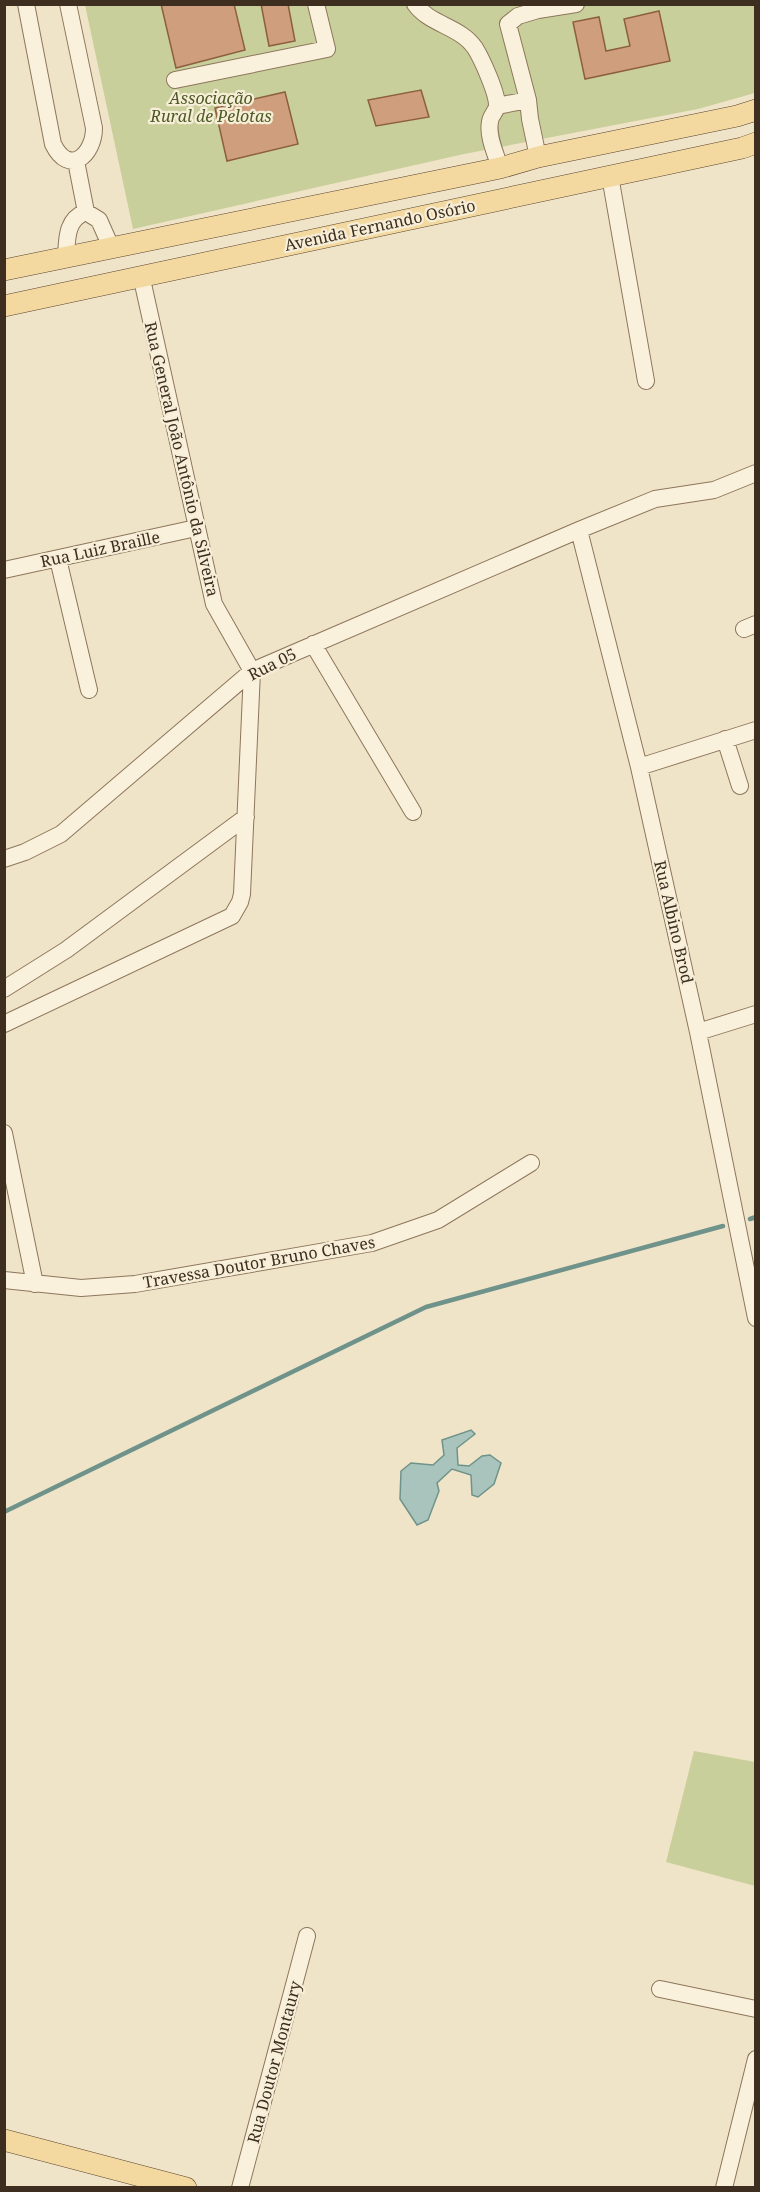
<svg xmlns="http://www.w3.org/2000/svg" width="760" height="2192" font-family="'Noto Serif',serif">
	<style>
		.green { fill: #c9cf9b }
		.water { fill: #a9c4bc; stroke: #6f938a; stroke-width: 1.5 }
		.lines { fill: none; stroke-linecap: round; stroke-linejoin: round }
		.stream { stroke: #6f938a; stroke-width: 4.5 }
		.building { fill: #cf9f7d; stroke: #8d5f41; stroke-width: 1.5 }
		.minor-casing { stroke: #8d765c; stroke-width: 18 }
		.major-casing { stroke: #5b4430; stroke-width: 22 }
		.minor { stroke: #faf1dc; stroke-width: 16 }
		.major { stroke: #f3d9a0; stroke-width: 21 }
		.labels { text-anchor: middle; stroke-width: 4.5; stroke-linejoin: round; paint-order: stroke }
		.park-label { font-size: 16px; font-style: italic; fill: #4d5a26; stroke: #f7eed8 }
		.street-label { font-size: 16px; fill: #3d2e20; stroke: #f7eed8 }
	</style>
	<rect width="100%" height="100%" fill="#f0e4c8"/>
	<path class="green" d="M 85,5 L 755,5 L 755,93 L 698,109 L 464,154 L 133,229 Z
		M 694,1751 L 755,1762 L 755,1886 L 666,1862 Z"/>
	<path class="water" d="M 471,1430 L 475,1434 L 457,1448 L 458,1465 L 469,1466 L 482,1456 L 490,1455 L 501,1463 L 494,1484 L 478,1497 L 472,1495 L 471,1475 L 452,1469 L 437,1483 L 439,1491 L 428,1520 L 417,1525 L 400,1499 L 401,1471 L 411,1463 L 433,1465 L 444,1455 L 442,1440 Z"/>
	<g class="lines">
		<path class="stream" d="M 750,1219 L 756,1217
			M 4,1512 L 426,1307 L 723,1226"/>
	</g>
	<path class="building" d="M 161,4 L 234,4 L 245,50 L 176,68 Z
		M 261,4 L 288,4 L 295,41 L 269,46 Z
		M 659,11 L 670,61 L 585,79 L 573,22 L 599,17 L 606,51 L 630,46 L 624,19 Z
		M 421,90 L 429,117 L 376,126 L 368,100 Z
		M 285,92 L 298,144 L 227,161 L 215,108 Z"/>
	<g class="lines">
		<g class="minor-casing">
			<path id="minor" d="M 26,4 L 53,144 C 69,177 94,155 94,128 L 68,4
				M 415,4 C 430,25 460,26 475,48 C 482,59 497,93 497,105 C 497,111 490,116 490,122 C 487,136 496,154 500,168
				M 538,10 L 576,4
				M 175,80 L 327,49 L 316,4
				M 528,100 L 508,24 L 518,16 L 538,10 L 540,4
				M 497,106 L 528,100 L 530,119 L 538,157
				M 76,161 L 86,212
				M 610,176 L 646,381
				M 66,257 C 67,239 66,219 86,212 L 99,220 L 111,247
				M 141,275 L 214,604 L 252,671
				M 579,530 L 639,767 L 698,1032 L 756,1318
				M 58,559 L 89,690
				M 4,570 L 196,528
				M 744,629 L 756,624
				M 313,644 L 413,812
				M 725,739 L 740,786
				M 639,767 L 756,730
				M 4,859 L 25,852 L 61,834 L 252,671 L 579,530 L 655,499 L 714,490 L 756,473
				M 4,989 L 66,950 L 246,817
				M 4,1024 L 232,916 L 240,902 L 242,894 L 252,671
				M 698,1032 L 756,1014
				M 4,1133 L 35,1284
				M 4,1280 L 81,1288 L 135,1284 L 372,1243 L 438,1220 L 531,1163
				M 660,1989 L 756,2009
				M 240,2188 L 307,1936
				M 724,2188 L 756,2059"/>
		</g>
		<g class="major-casing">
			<path id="major" d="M 4,270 L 500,168 L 538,157 L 737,116 L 756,110
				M 4,306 L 742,148 L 756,143
				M 4,2140 L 186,2188"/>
		</g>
		<use href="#minor" class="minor"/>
		<use href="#major" class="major"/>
	</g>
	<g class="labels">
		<g class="park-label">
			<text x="211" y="104">Associação<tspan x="211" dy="18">Rural de Pelotas</tspan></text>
		</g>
		<g class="street-label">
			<text transform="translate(380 225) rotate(-12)" y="6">Avenida Fernando Osório</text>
			<text transform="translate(182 459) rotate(77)" y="6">Rua General João Antônio da Silveira</text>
			<text transform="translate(100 549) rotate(-12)" y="6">Rua Luiz Braille</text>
			<text transform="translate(272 664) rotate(-27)" y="6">Rua 05</text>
			<text transform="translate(674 922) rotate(77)" y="6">Rua Albino Brod</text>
			<text transform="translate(259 1262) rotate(-10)" y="6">Travessa Doutor Bruno Chaves</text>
			<text transform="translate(274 2062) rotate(-75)" y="6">Rua Doutor Montaury</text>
		</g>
	</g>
	<rect width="760" height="2192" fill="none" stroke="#3d2e20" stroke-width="12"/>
</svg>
